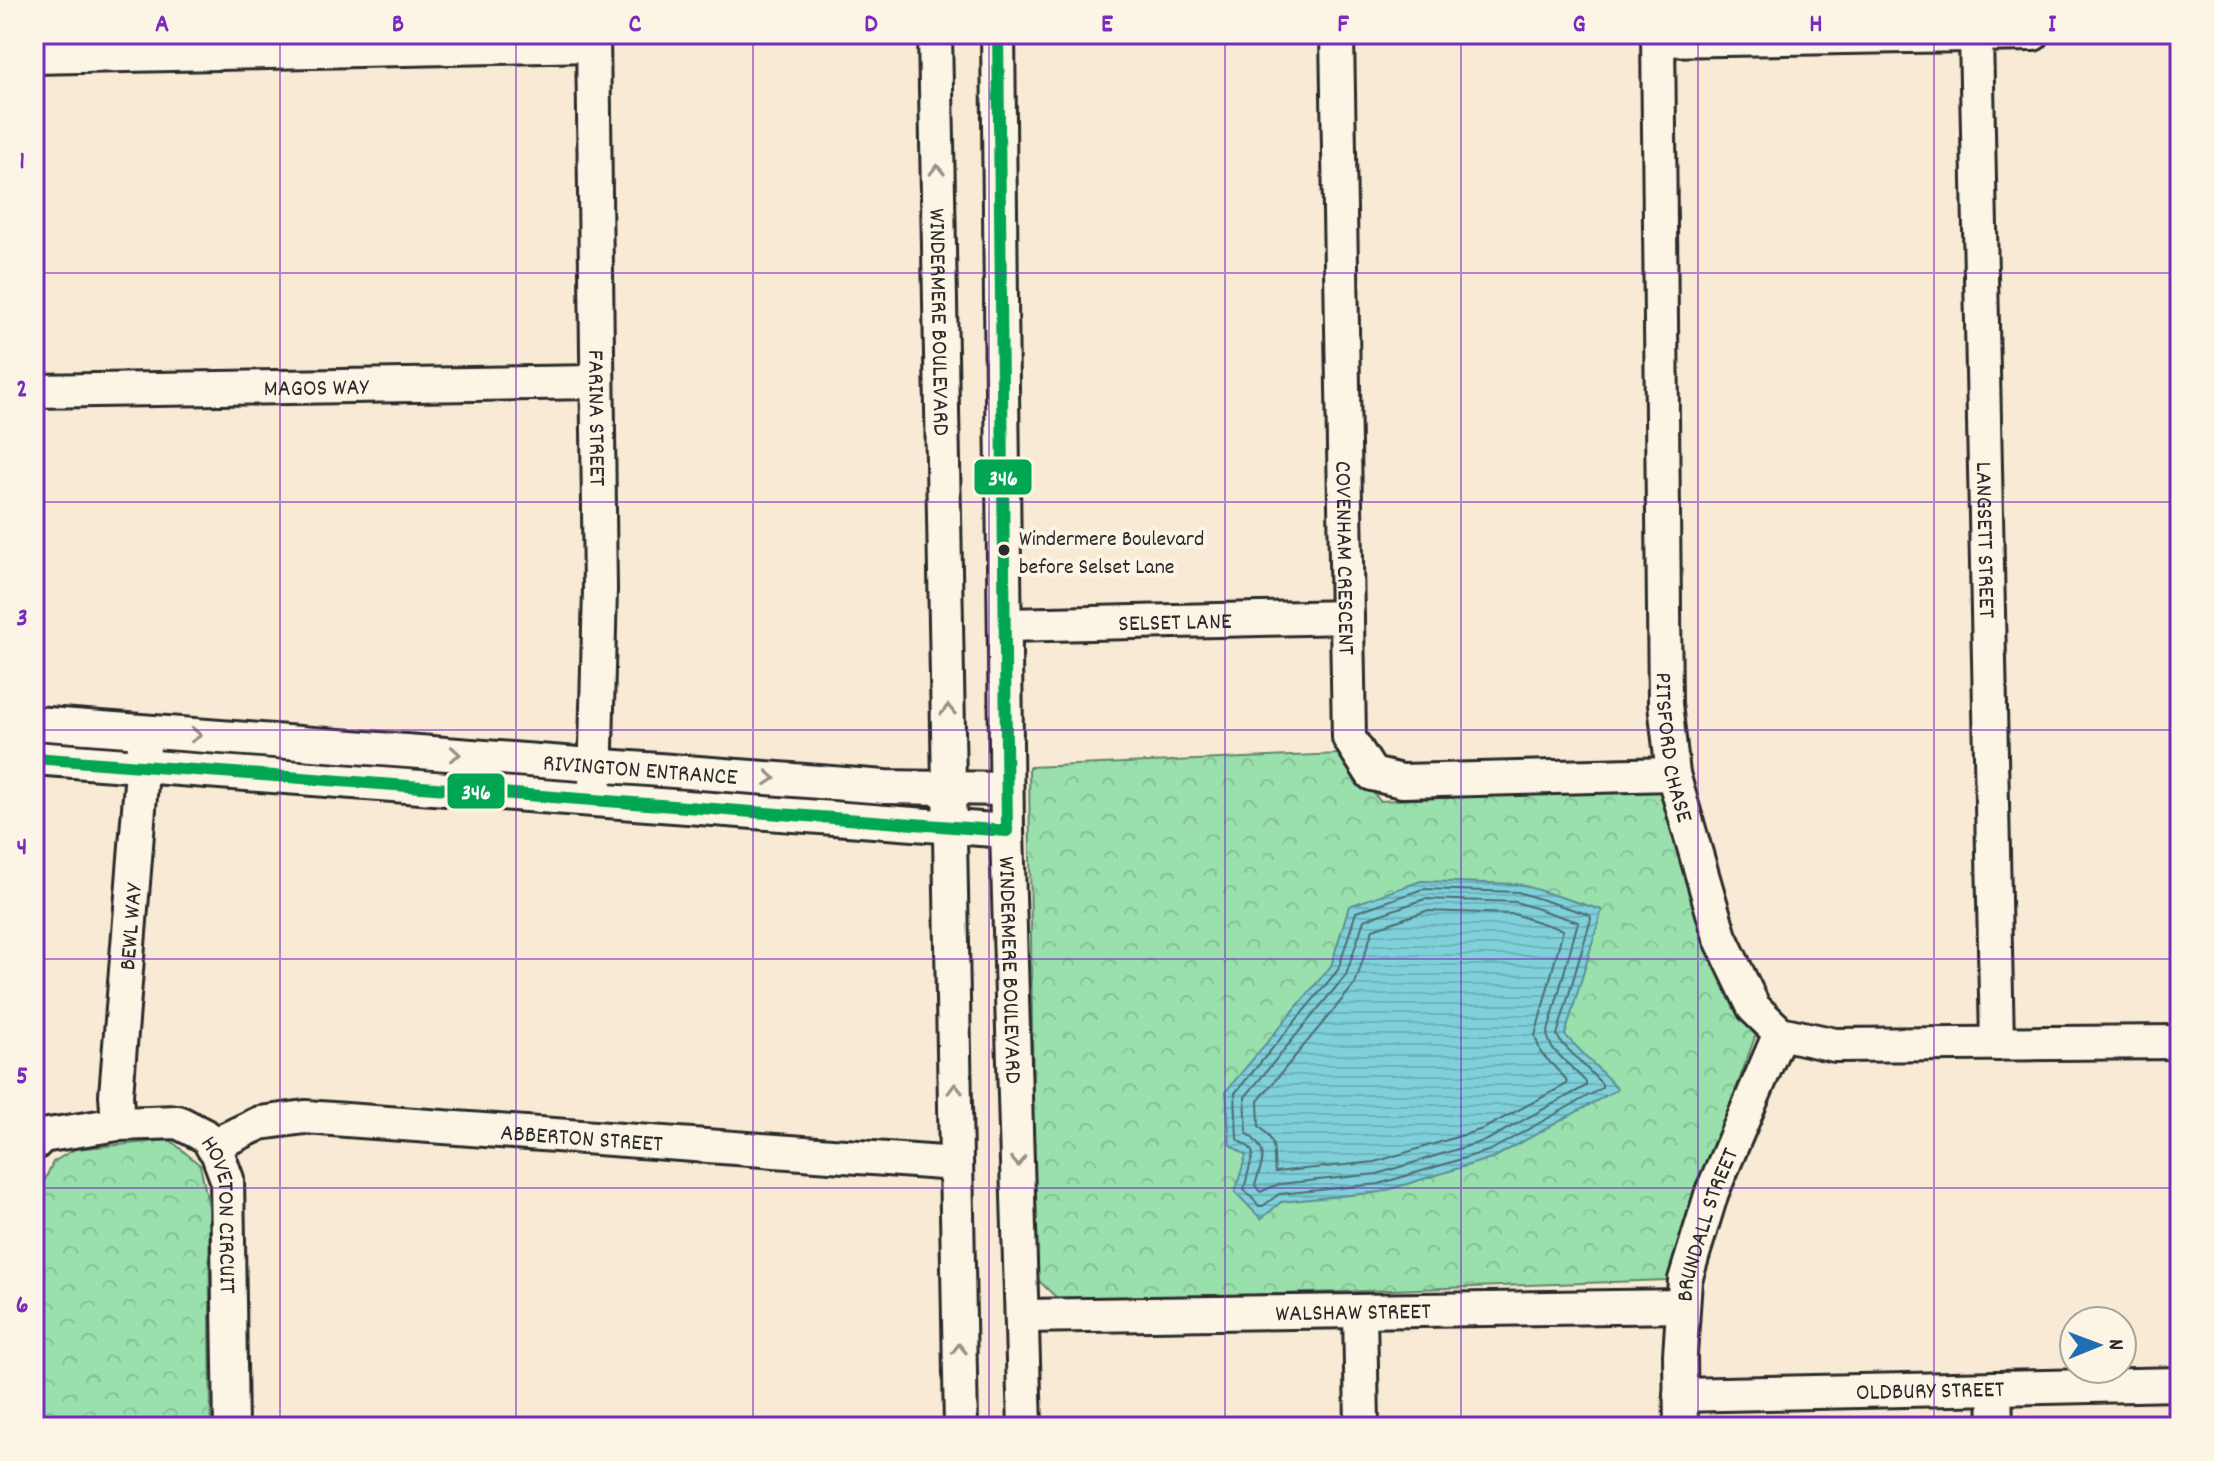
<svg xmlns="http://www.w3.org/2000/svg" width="2214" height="1461" font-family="Dekko,sans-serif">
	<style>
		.park { fill: url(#park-crowns); stroke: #62866c; stroke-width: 2 }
		.water { fill: url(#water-rules); stroke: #5d8e94; stroke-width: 2 }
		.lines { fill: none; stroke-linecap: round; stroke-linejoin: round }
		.shore { stroke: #4d6d71; stroke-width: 2 }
		.minor-casing { stroke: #2b2b2b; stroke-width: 38 }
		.minor { stroke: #fcf5e5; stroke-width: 32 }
		.bus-1-casing { stroke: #fcf5e5; stroke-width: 18 }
		.bus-1 { stroke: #00a651; stroke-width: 12 }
		.oneway { stroke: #949088 }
		.grid { fill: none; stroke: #7b2cbf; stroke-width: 2; stroke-opacity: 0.55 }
		.bus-dot { fill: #2b2b2b; stroke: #fcf5e5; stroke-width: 3 }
		.labels { text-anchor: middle; stroke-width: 8; stroke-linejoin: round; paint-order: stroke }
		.bus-label { font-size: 22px; fill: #2b2b2b; stroke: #fcf5e5; text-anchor: start }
		.street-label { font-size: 24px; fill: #2b2b2b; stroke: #fcf5e5 }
		.line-badge { stroke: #fcf5e5; stroke-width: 3 }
		.badge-label { font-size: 22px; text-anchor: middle; font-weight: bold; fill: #fff }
		.neatline { fill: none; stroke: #7b2cbf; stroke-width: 3 }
		.grid-label { font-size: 26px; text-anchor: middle; font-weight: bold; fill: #7b2cbf }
	</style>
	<defs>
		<pattern id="park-crowns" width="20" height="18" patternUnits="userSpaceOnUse" patternTransform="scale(2)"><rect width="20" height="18" fill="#99e0ad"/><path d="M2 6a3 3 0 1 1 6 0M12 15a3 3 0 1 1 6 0" fill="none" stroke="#84c095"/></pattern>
		<pattern id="water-rules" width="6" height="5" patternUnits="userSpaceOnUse" patternTransform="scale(2)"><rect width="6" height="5" fill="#7fd0da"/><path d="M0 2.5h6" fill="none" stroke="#6eb3bb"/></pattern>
	</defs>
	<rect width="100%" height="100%" fill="#f8ead5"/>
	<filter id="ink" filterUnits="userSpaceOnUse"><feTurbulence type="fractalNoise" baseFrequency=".0125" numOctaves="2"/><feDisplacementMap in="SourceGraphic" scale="16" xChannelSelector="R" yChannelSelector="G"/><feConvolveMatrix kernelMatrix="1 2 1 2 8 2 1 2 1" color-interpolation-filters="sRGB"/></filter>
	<g filter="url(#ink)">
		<path class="park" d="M 1341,754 L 1380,801 L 1664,786 L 1714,960 L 1756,1034 L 1667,1280 L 1061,1302 L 1035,1277 L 1029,767 Z
			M 170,1140 L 200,1165 L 209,1207 L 211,1427 L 34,1427 L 34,1286 L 42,1186 L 53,1162 L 75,1149 Z"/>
		<path class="water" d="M 1421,881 L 1519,884 L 1602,910 L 1565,1035 L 1618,1089 L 1495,1157 L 1381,1192 L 1281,1202 L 1261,1219 L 1235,1192 L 1246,1155 L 1230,1145 L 1226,1091 L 1331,966 L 1349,906 Z"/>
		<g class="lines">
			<path class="shore" d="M 1423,889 L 1518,892 L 1590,915 L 1591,919 L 1557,1035 L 1560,1041 L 1602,1084 L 1602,1088 L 1491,1150 L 1379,1184 L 1279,1194 L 1263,1206 L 1259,1206 L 1244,1189 L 1253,1154 L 1250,1148 L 1237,1139 L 1235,1093 L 1338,970 L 1356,912 Z
				M 1425,899 L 1516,902 L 1578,922 L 1547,1035 L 1552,1048 L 1586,1082 L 1586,1086 L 1487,1140 L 1377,1174 L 1279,1184 L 1260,1192 L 1255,1185 C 1263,1159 1270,1152 1247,1133 L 1245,1097 L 1346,975 L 1364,920 Z
				M 1426,911 L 1514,914 L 1563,930 L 1535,1036 L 1541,1053 L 1566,1079 L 1567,1084 L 1483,1129 L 1375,1162 L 1275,1172 C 1272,1150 1279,1144 1259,1126 L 1258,1101 L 1355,984 L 1373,929 Z"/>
			<g class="minor-casing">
				<g id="minor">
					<path id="s1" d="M 593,34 L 600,589 L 595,787"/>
					<path id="s2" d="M 935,34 L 961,1427"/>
					<path id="s3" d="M 998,34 L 1007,831 L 1025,1427"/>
					<path id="s4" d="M 1337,34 L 1349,738 L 1372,774 L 1402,781 L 1673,774"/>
					<path id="s5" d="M 1658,34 L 1665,704 L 1673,774 L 1720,937 L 1754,1008 L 1780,1033 L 1835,1045 L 2180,1042"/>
					<path id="s6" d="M 1976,36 L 1997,1044"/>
					<path d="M 1658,40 L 2033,34"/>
					<path d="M 34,57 L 593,45"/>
					<path id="s7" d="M 34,391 L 597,382"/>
					<path id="s8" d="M 1005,625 L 1347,617"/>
					<path id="s9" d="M 34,723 L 885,787 L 1006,789"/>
					<path d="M 34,758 L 1007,831"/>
					<path id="s10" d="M 118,1124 L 116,1095 L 144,746"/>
					<path id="s11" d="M 34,1144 L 42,1136 L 118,1124 L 178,1122 L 207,1137 L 217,1152 L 227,1179 L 231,1427"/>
					<path id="s12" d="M 212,1146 L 260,1123 L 305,1117 L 956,1164"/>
					<path d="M 1360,1311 L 1362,1427"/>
					<path id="s13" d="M 1023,1316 L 1683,1306"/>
					<path d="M 1995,1388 L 1996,1427"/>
					<path id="s14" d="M 1680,1395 L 2180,1384"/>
					<path id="s15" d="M 1681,1427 L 1680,1355 L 1685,1280 L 1712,1192 L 1780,1033"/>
				</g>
			</g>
			<use href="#minor" class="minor"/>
			<g class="bus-1-casing">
				<path id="bus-1" d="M 34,758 L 1007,831 L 998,34"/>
			</g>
			<use href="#bus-1" class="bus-1"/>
		</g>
		<defs><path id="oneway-chevron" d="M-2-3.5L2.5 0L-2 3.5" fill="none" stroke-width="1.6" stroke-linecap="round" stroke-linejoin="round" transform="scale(2)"/></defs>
		<g class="oneway">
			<use href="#oneway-chevron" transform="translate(937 170) rotate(-91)"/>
			<use href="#oneway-chevron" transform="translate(948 710) rotate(-91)"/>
			<use href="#oneway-chevron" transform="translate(196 735) rotate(4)"/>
			<use href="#oneway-chevron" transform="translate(455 754) rotate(4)"/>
			<use href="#oneway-chevron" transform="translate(770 778) rotate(4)"/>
			<use href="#oneway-chevron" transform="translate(955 1089) rotate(-91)"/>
			<use href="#oneway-chevron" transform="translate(1018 1161) rotate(88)"/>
			<use href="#oneway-chevron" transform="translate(959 1349) rotate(-91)"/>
		</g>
	</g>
	<path class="grid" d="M 280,34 L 280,1427M 516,34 L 516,1427M 753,34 L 753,1427M 989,34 L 989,1427M 1225,34 L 1225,1427M 1461,34 L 1461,1427M 1698,34 L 1698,1427M 1934,34 L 1934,1427M 34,273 L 2180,273M 34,502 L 2180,502M 34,730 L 2180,730M 34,959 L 2180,959M 34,1188 L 2180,1188"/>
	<circle class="bus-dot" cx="1004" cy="550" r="7"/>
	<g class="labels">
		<g class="bus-label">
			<text x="1019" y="545">Windermere Boulevard<tspan x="1019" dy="28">before Selset Lane</tspan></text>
		</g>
		<g class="street-label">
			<text dy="8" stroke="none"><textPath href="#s2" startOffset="288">WINDERMERE BOULEVARD</textPath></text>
			<text dy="8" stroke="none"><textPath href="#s7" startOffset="282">MAGOS WAY</textPath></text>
			<text dy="8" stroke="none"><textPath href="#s1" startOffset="384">FARINA STREET</textPath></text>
			<text dy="8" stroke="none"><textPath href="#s6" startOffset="504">LANGSETT STREET</textPath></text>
			<text dy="8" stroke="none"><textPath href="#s4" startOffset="524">COVENHAM CRESCENT</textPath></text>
			<text dy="8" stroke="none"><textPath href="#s8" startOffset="170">SELSET LANE</textPath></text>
			<text dy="8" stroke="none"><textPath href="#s5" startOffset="714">PITSFORD CHASE</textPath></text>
			<text dy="8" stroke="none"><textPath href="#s9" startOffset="608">RIVINGTON ENTRANCE</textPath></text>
			<text dy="8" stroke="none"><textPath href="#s10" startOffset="198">BEWL WAY</textPath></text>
			<text dy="8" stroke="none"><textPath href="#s3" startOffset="936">WINDERMERE BOULEVARD</textPath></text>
			<text dy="8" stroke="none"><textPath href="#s12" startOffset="376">ABBERTON STREET</textPath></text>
			<text dy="8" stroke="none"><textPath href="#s11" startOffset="262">HOVETON CIRCUIT</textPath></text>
			<text dy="8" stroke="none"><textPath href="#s15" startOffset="206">BRUNDALL STREET</textPath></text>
			<text dy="8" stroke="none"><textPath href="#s13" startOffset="330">WALSHAW STREET</textPath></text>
			<text dy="8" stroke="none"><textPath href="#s14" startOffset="250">OLDBURY STREET</textPath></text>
		</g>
	</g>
	<g class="line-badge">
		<rect x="973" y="458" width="60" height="38" rx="8" fill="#00a651"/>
		<rect x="446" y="772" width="60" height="38" rx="8" fill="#00a651"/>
	</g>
	<g class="badge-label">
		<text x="1003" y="485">346</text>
		<text x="476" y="799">346</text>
	</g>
	<rect width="2214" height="1461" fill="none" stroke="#fcf5e5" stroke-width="88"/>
	<g transform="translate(2098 1345) rotate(89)"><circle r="38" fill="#fcf5e5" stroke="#a8a49b" stroke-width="2"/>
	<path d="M0-6L14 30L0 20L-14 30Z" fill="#1f6fb2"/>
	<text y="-12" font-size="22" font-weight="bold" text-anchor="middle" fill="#2b2b2b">N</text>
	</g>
	<rect x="44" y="44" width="2126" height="1373" class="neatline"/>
	<g class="grid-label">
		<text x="162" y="31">A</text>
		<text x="398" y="31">B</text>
		<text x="635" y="31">C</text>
		<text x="871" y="31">D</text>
		<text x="1107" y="31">E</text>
		<text x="1343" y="31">F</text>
		<text x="1579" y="31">G</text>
		<text x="1816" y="31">H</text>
		<text x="2052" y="31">I</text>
		<text x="22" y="168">1</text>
		<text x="22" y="396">2</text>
		<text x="22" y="625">3</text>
		<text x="22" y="854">4</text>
		<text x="22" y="1083">5</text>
		<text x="22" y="1312">6</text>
	</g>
</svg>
